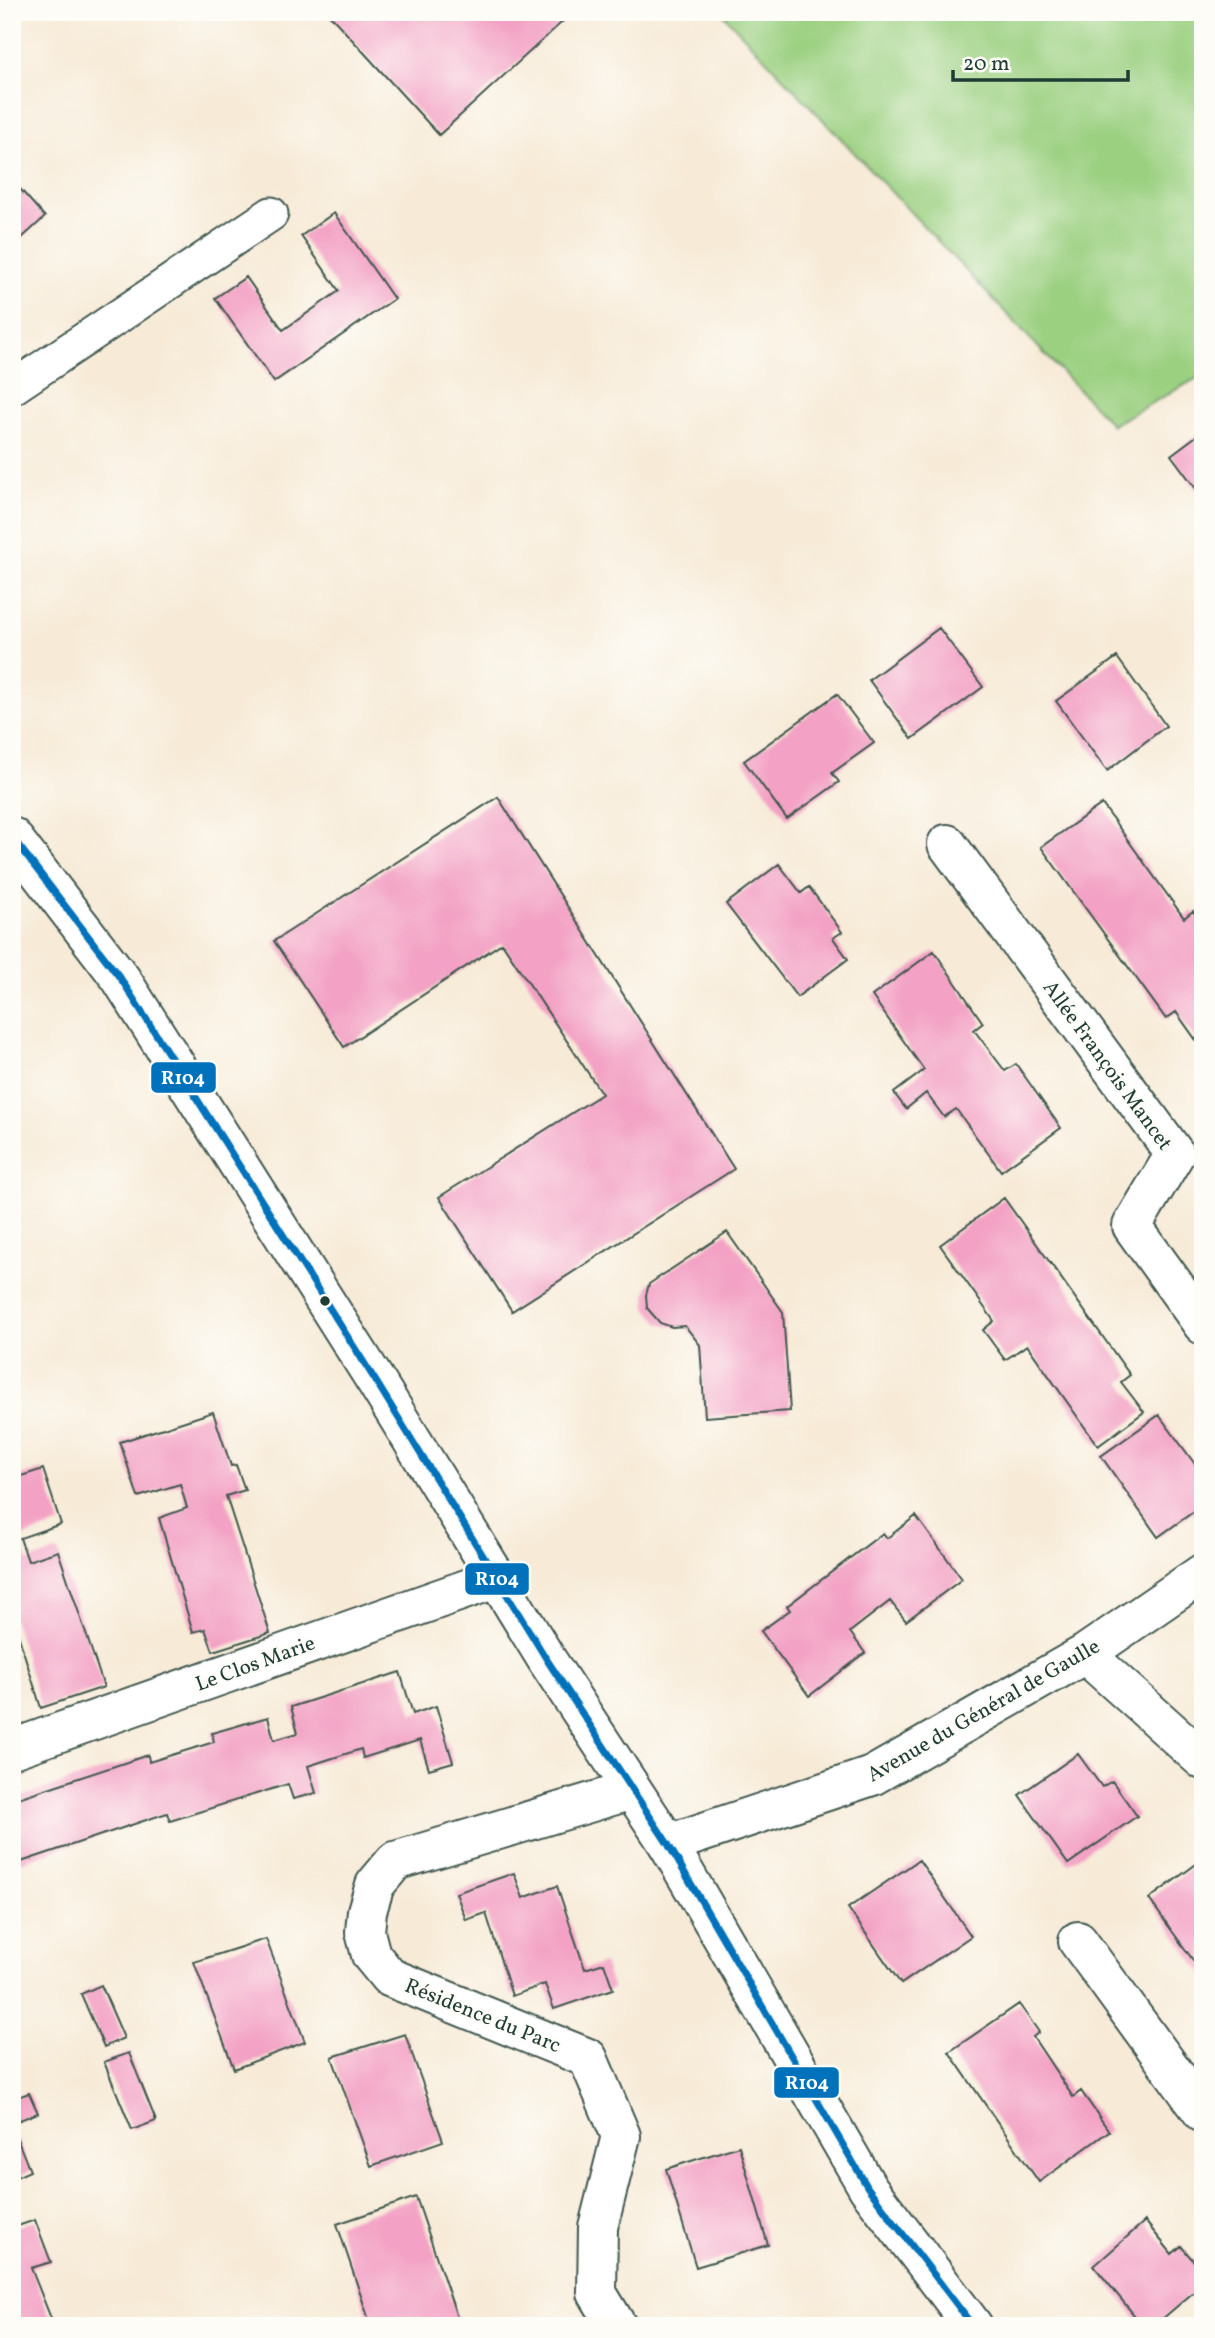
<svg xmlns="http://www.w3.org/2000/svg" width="1215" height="2338" font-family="Vollkorn,serif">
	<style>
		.green { fill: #9bd081; stroke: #5d865a; stroke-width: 2 }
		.building { fill: #f3a1c4 }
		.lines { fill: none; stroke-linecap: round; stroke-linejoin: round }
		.service-casing { stroke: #3f574d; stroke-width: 37 }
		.minor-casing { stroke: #3f574d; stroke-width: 42 }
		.tertiary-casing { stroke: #3f574d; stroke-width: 42 }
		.service { stroke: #fff; stroke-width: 33 }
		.minor { stroke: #fff; stroke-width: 38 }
		.tertiary { stroke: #fff; stroke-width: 38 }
		.bus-1-casing { stroke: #fdfcf7; stroke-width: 12 }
		.bus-1 { stroke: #0072bc; stroke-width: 7 }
		.bus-dot { fill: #1f3d34; stroke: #fdfcf7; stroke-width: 2.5 }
		.labels { text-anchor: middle; stroke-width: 5; stroke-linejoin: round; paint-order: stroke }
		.street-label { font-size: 21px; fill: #1f3d34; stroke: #fdfcf7 }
		.line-badge { stroke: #fdfcf7; stroke-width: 2.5 }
		.badge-label { font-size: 19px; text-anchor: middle; font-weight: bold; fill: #fff }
	</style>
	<rect width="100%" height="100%" fill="#fdfcf7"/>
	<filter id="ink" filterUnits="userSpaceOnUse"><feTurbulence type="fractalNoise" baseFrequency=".0143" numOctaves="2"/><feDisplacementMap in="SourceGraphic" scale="14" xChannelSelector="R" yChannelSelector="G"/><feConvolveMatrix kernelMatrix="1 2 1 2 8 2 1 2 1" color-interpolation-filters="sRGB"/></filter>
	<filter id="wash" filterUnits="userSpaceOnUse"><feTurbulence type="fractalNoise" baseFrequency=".00686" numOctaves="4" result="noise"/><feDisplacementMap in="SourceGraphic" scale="28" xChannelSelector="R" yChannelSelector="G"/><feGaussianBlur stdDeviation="1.57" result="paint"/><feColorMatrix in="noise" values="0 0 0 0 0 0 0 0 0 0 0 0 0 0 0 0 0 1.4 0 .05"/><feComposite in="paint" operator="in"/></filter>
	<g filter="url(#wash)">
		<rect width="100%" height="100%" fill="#f7ebd8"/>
		<path class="green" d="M 721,12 L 1203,12 L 1203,375 L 1112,425 Z"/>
		<g id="blocks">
			<path class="building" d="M 327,12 L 573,12 L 439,135 Z
				M 12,180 L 45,217 L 12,247 Z
				M 334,213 L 394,299 L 274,382 L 215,298 L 246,277 L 283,330 L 339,291 L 301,236 Z
				M 1203,431 L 1203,498 L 1171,455 Z
				M 939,628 L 983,687 L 912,739 L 869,680 Z
				M 1117,657 L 1166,726 L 1107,771 L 1056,701 Z
				M 837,694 L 874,743 L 832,773 L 839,782 L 787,819 L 744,761 Z
				M 498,797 L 734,1169 L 512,1311 L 439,1197 L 602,1094 L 502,943 L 344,1047 L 274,941 Z
				M 1102,804 L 1184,918 L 1193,911 L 1203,925 L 1203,1035 L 1196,1040 L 1176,1012 L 1166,1019 L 1041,847 Z
				M 779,864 L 801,893 L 809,887 L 842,932 L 833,938 L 848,959 L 797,997 L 726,904 Z
				M 934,951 L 983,1023 L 974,1030 L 1005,1071 L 1016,1064 L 1061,1128 L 1001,1171 L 956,1109 L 944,1117 L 926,1093 L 906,1109 L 894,1093 L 924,1070 L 872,996 Z
				M 1004,1198 L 1130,1375 L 1121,1382 L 1144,1412 L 1098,1446 L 1027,1345 L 1005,1360 L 983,1330 L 994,1321 L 940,1245 Z
				M 727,1232 L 783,1312 L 790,1411 L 705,1417 L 700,1345 L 685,1326 L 672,1327 L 660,1323 L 647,1308 L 646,1295 L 649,1284 Z
				M 213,1412 L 231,1466 L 236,1465 L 245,1490 L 226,1496 L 270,1633 L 213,1651 L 205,1629 L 193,1632 L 159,1518 L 187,1508 L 180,1484 L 138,1497 L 120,1442 Z
				M 1159,1415 L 1203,1475 L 1203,1505 L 1158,1537 L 1101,1456 Z
				M 43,1469 L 61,1524 L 20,1538 L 28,1561 L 58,1551 L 104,1687 L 41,1708 L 12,1615 L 12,1479 Z
				M 916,1516 L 962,1579 L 906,1621 L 890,1601 L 850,1632 L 865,1653 L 809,1696 L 761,1631 L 790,1610 L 787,1606 L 883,1533 L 887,1538 Z
				M 400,1672 L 413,1714 L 436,1706 L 453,1762 L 429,1769 L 420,1740 L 363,1758 L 361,1749 L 308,1766 L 316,1793 L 293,1799 L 288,1784 L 170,1821 L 167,1813 L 12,1865 L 12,1800 L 148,1755 L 149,1762 L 214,1742 L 212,1733 L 268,1717 L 274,1740 L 298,1733 L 291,1707 Z
				M 1078,1754 L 1102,1787 L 1112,1781 L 1137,1816 L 1068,1864 L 1019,1795 Z
				M 1203,1859 L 1203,1974 L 1149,1899 Z
				M 919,1860 L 971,1936 L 901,1984 L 848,1908 Z
				M 514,1873 L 523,1898 L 557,1886 L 585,1969 L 604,1963 L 613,1989 L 554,2009 L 545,1984 L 512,1996 L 486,1913 L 466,1920 L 456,1893 Z
				M 266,1939 L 305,2042 L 234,2069 L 194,1962 Z
				M 101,1985 L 124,2038 L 104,2047 L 81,1994 Z
				M 1019,2004 L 1039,2032 L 1033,2037 L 1073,2097 L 1081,2091 L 1109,2131 L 1039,2182 L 949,2052 Z
				M 405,2034 L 443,2141 L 371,2166 L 332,2057 Z
				M 129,2053 L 156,2121 L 132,2130 L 104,2062 Z
				M 29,2093 L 38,2113 L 12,2123 L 12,2099 Z
				M 12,2126 L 30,2171 L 12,2179 Z
				M 739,2146 L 768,2245 L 696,2267 L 666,2169 Z
				M 416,2197 L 460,2326 L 371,2326 L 337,2224 Z
				M 35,2220 L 51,2262 L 31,2268 L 54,2326 L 12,2326 L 12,2228 Z
				M 1145,2221 L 1172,2254 L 1181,2246 L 1203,2272 L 1203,2284 L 1154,2326 L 1143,2326 L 1094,2266 Z"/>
		</g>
	</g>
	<g filter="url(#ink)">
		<use href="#blocks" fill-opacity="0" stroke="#3f574d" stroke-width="2"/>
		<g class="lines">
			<g class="service-casing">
				<path id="service" d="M 12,388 L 271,214"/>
			</g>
			<g class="minor-casing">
				<path id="minor" d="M 947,844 L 1175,1154 L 1132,1226 L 1203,1325
					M 1085,1654 L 1203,1760
					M 12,1749 L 498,1578
					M 668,1844 L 872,1776 L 1085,1654 L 1203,1573
					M 1078,1941 L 1203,2113
					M 617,2326 L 597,2293 L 598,2227 L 621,2136 L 588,2058 L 389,1977 L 371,1955 L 365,1932 L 367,1911 L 375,1885 L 395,1861 L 632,1790"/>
			</g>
			<g class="tertiary-casing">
				<path id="tertiary" d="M 12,837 L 121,979 L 377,1383 L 547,1660 L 668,1844 L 868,2188 L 973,2326"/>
			</g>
			<use href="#service" class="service"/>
			<use href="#minor" class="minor"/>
			<use href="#tertiary" class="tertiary"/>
			<g class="bus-1-casing">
				<path id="bus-1" d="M 12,837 L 121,979 L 377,1383 L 547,1660 L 668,1844 L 868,2188 L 973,2326"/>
			</g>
			<use href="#bus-1" class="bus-1"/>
		</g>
	</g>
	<circle class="bus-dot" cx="325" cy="1301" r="6"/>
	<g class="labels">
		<g class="street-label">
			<text transform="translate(1108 1065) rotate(54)" y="7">Allée François Mancet</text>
			<text transform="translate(255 1663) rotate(-20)" y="7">Le Clos Marie</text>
			<text transform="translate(983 1710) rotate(-30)" y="7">Avenue du Général de Gaulle</text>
			<text transform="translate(483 2015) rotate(22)" y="7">Résidence du Parc</text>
		</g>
	</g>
	<g class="line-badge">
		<rect x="150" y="1061" width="67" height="33" rx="7" fill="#0072bc"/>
		<rect x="464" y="1562" width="66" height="34" rx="7" fill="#0072bc"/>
		<rect x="773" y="2066" width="67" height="33" rx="7" fill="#0072bc"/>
	</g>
	<g class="badge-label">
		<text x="183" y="1084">R104</text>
		<text x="497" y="1585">R104</text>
		<text x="807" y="2089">R104</text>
	</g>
	<rect width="1215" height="2338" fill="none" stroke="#fdfcf7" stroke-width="42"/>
	<path d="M953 70v10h175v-10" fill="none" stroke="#1f3d34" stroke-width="3.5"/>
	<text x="963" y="70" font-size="21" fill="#1f3d34" stroke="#fdfcf7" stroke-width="5" paint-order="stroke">20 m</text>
</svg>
